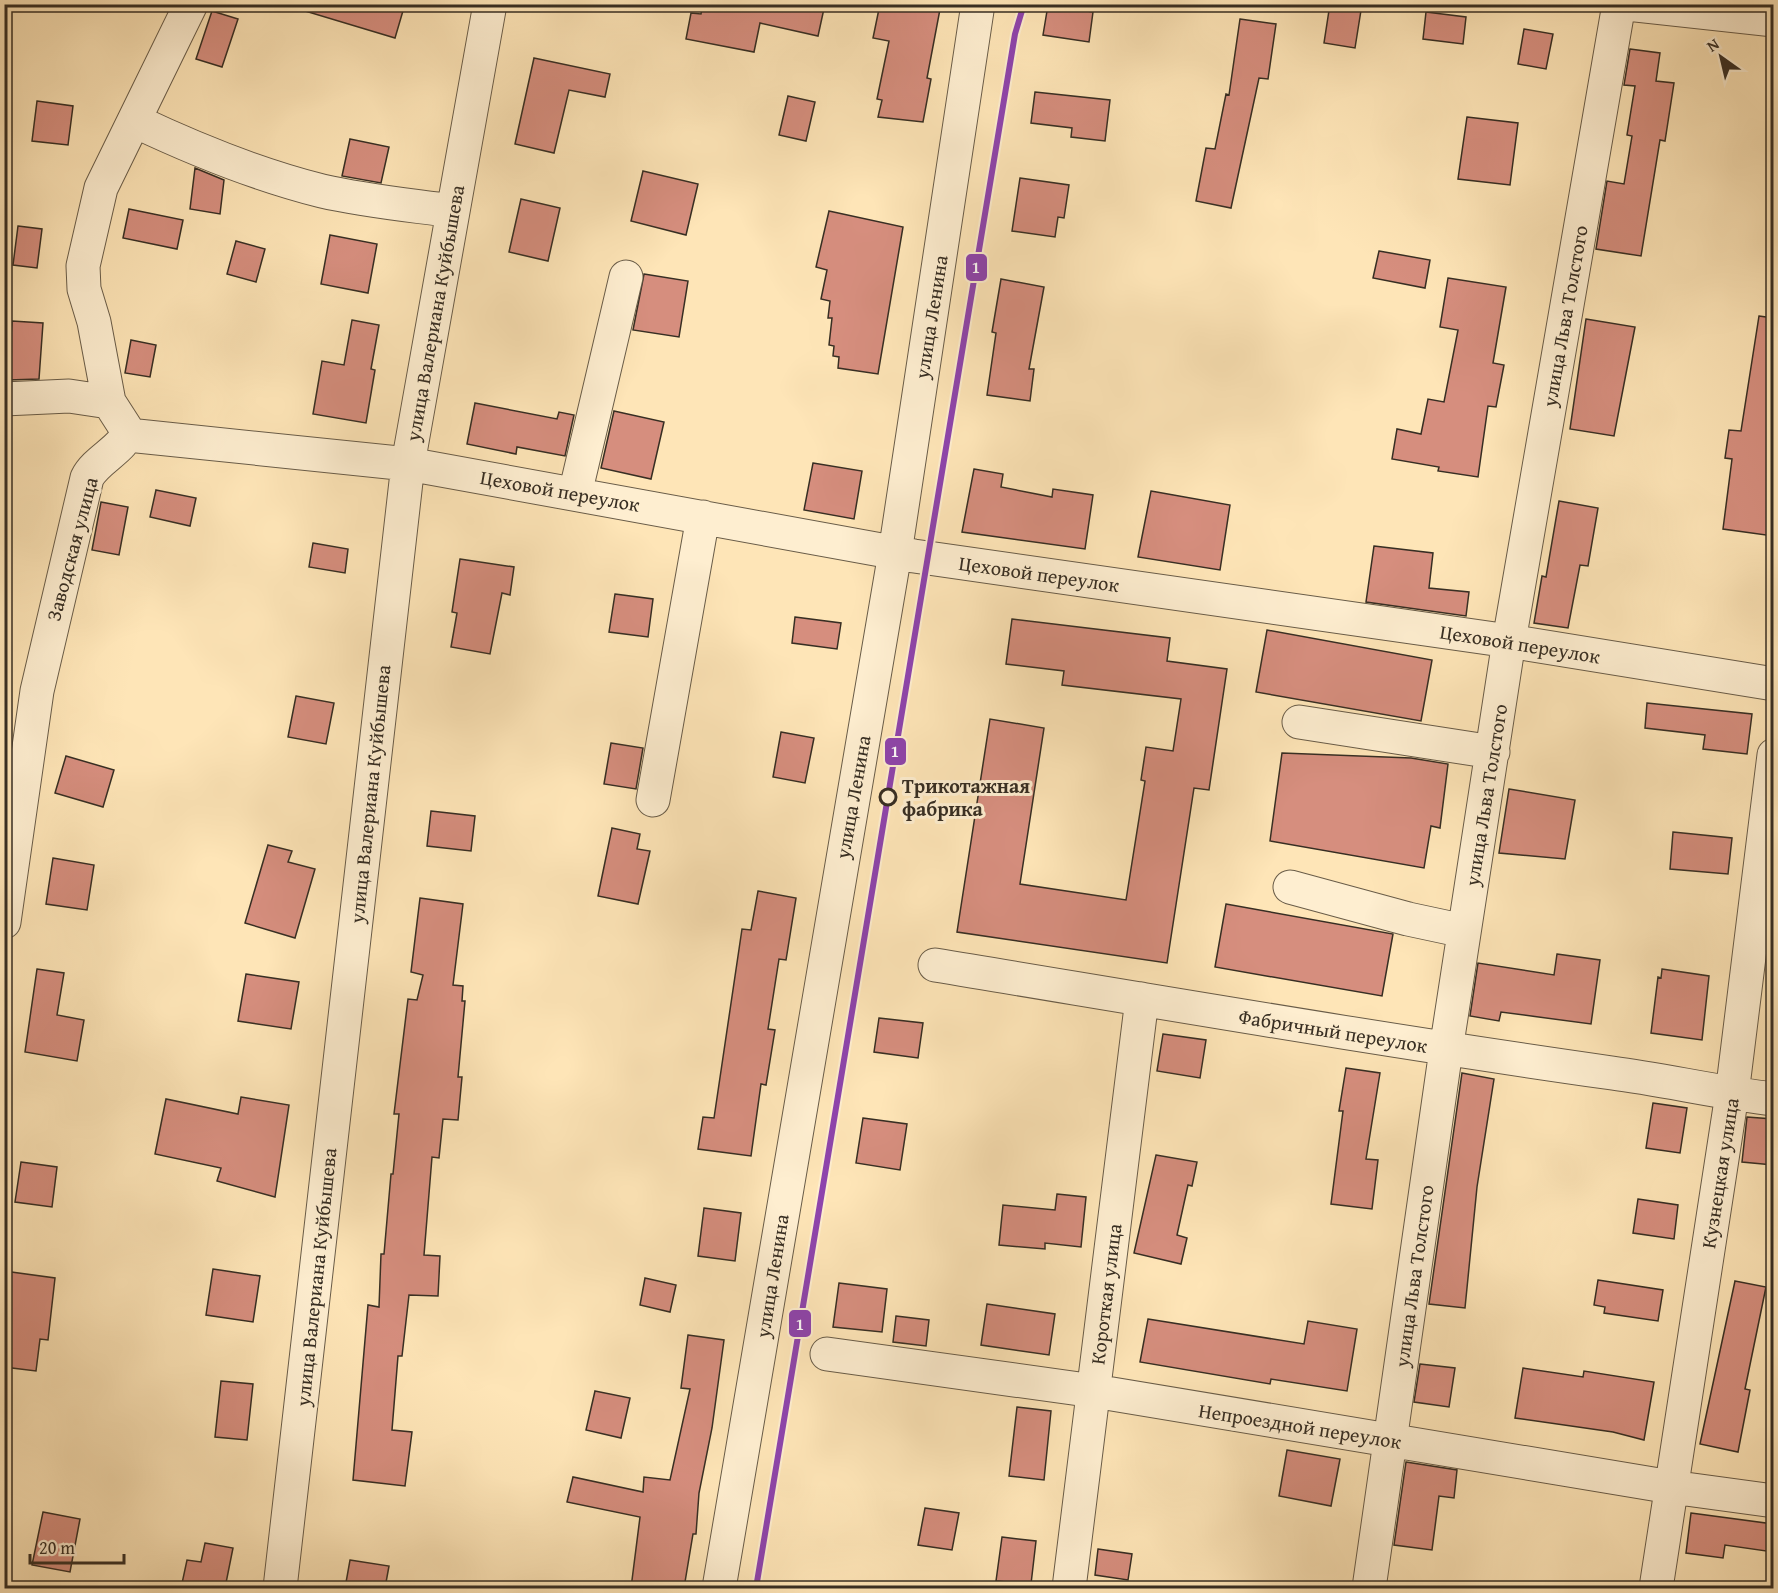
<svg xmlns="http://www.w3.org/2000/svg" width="1778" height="1593" font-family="'Gentium Book Plus',serif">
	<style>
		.building { fill: #d68e7e; stroke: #372e23; stroke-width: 1.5 }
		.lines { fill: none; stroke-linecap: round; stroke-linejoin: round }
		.minor-casing { stroke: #695c48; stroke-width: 35 }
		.minor { stroke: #feeed0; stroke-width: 33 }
		.tram-1-casing { stroke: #feeed0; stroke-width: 10 }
		.tram-1 { stroke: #8e44ad; stroke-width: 6 }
		.stop-dot { fill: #feeed0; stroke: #372e23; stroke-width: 3 }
		.labels { text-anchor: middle; stroke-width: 6; stroke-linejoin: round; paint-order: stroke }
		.street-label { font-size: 20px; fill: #372e23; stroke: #feeed0 }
		.stop-label { font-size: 20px; font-weight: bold; fill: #372e23; stroke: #feeed0; text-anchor: start }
		.line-badge { stroke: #feeed0; stroke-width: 2 }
		.badge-label { font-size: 16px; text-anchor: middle; font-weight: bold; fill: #fff }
	</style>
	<rect width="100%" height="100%" fill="#fee5b7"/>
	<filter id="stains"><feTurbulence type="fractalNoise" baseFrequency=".00333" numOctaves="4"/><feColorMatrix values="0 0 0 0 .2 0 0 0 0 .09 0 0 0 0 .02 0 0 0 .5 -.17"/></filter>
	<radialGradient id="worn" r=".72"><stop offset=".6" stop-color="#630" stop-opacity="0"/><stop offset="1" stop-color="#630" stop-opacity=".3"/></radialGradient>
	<path class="building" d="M 306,4 L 405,4 L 395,38 L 305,11 Z
		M 703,4 L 825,4 L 818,36 L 760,23 L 754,52 L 686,39 L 691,13 L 701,14 Z
		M 880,4 L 941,4 L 927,78 L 931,79 L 923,122 L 878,117 L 882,100 L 877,99 L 889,41 L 873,38 Z
		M 1330,4 L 1362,4 L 1355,48 L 1324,43 Z
		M 1048,5 L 1093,12 L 1089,42 L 1043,35 Z
		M 212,11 L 238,19 L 222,67 L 196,59 Z
		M 1426,12 L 1466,17 L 1463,44 L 1423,39 Z
		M 1240,19 L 1276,24 L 1268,79 L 1259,78 L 1231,208 L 1196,201 L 1206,148 L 1215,149 L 1226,94 L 1229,95 Z
		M 1524,29 L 1553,34 L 1546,69 L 1518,64 Z
		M 1630,49 L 1660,53 L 1656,81 L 1674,83 L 1665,141 L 1660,140 L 1641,256 L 1596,249 L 1607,181 L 1624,184 L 1632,136 L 1627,135 L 1635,86 L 1624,85 Z
		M 534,58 L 610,74 L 605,97 L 569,90 L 554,153 L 515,144 Z
		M 1035,92 L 1110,100 L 1105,141 L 1071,137 L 1072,128 L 1031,123 Z
		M 788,96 L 815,102 L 806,141 L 779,135 Z
		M 37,101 L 73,106 L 68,145 L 32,141 Z
		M 1467,117 L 1518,123 L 1510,185 L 1458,179 Z
		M 350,139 L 389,147 L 381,183 L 342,176 Z
		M 195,168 L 224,180 L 220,214 L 190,209 Z
		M 643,171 L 698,184 L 686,235 L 631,221 Z
		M 1020,178 L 1069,185 L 1064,218 L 1058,217 L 1055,237 L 1012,231 Z
		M 521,199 L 560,208 L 548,261 L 509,252 Z
		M 129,209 L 183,220 L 177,249 L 123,238 Z
		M 829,211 L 903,227 L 878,374 L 838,368 L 839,357 L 833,356 L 834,346 L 829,345 L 832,318 L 828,318 L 830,301 L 821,299 L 827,270 L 816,267 Z
		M 18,226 L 42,229 L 37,268 L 13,265 Z
		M 330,235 L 377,244 L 368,293 L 321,284 Z
		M 236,241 L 265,249 L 256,282 L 227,274 Z
		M 1379,251 L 1430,260 L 1425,288 L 1373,278 Z
		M 644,274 L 688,281 L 679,337 L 633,330 Z
		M 1448,278 L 1506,287 L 1493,363 L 1504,365 L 1496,407 L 1488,406 L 1478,477 L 1438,471 L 1439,467 L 1392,459 L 1397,429 L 1421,434 L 1428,399 L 1444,402 L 1458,330 L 1440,327 Z
		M 1001,279 L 1044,287 L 1029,369 L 1034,369 L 1030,401 L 987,395 L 996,333 L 992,332 Z
		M 1759,316 L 1773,318 L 1773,536 L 1723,529 L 1732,459 L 1725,458 L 1729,430 L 1741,431 Z
		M 1586,319 L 1635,327 L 1614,436 L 1570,429 Z
		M 352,320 L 379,325 L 371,369 L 375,370 L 366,423 L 313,414 L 322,361 L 344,365 Z
		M 12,321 L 43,323 L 39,379 L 8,380 Z
		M 131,340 L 156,345 L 150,377 L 125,373 Z
		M 475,403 L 557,419 L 559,412 L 574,415 L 565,456 L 517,447 L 516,454 L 467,444 Z
		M 614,411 L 664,422 L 651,479 L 601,468 Z
		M 813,463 L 862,471 L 854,519 L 804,510 Z
		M 974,469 L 1003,474 L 1001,487 L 1052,497 L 1053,489 L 1093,495 L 1085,549 L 962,532 Z
		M 156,490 L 196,498 L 190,526 L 150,517 Z
		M 1151,491 L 1230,505 L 1220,570 L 1138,557 Z
		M 1559,501 L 1598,508 L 1588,566 L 1580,565 L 1568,628 L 1534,623 L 1542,576 L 1546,577 Z
		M 101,502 L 128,507 L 119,555 L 92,550 Z
		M 313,543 L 348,549 L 345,573 L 309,567 Z
		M 1374,546 L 1433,553 L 1429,588 L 1469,592 L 1466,616 L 1366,602 Z
		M 460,559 L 514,567 L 510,595 L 502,593 L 490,654 L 451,647 L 457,613 L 452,612 Z
		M 615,594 L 653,599 L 648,637 L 609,632 Z
		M 795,617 L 841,623 L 837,649 L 792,643 Z
		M 1012,619 L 1170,638 L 1167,661 L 1227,669 L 1209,790 L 1194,788 L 1167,963 L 957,932 L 990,719 L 1044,728 L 1020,884 L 1126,900 L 1145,781 L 1141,780 L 1146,747 L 1173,751 L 1181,699 L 1062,685 L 1064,671 L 1006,664 Z
		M 1267,630 L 1432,660 L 1421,721 L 1256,692 Z
		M 296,696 L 334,703 L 326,744 L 288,737 Z
		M 1647,703 L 1752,714 L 1747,754 L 1703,749 L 1705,735 L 1645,728 Z
		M 781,732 L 814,738 L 805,783 L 773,777 Z
		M 611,743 L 643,748 L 636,789 L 604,784 Z
		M 1282,753 L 1411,758 L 1448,764 L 1440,828 L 1431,826 L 1424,868 L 1270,841 Z
		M 66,756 L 114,770 L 103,807 L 55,793 Z
		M 1509,789 L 1575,800 L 1565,859 L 1499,853 Z
		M 431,811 L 475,816 L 471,851 L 427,846 Z
		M 612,828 L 640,834 L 637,849 L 650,851 L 638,904 L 598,896 Z
		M 1673,832 L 1732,838 L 1728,874 L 1670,869 Z
		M 268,845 L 292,851 L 288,862 L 315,869 L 295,938 L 245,923 Z
		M 53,858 L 94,865 L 87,910 L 46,904 Z
		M 758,891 L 796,898 L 786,960 L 779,959 L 768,1029 L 775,1030 L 766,1085 L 761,1084 L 751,1156 L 698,1149 L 703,1117 L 714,1118 L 742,929 L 751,930 Z
		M 420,898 L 463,904 L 453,985 L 463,986 L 462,1001 L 465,1001 L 458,1077 L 462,1077 L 458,1120 L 443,1119 L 439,1158 L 432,1157 L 424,1255 L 440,1256 L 438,1296 L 409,1295 L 402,1356 L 398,1356 L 392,1430 L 412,1432 L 405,1486 L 353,1480 L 368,1305 L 379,1307 L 381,1254 L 384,1254 L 391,1174 L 393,1174 L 399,1114 L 394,1114 L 408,999 L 417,1000 L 423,975 L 411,972 Z
		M 1226,904 L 1393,934 L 1382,996 L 1215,967 Z
		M 1557,954 L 1600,960 L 1591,1024 L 1501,1012 L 1499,1021 L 1470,1016 L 1478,963 L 1554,975 Z
		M 37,969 L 64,973 L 57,1015 L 84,1020 L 77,1061 L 25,1052 Z
		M 1662,969 L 1709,976 L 1702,1040 L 1651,1033 L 1658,977 L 1661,978 Z
		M 246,974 L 299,982 L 291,1029 L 238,1021 Z
		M 879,1018 L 923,1023 L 918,1058 L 874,1052 Z
		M 1163,1034 L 1206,1040 L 1200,1078 L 1157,1071 Z
		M 1346,1068 L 1380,1073 L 1366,1159 L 1378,1160 L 1372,1209 L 1331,1204 L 1343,1111 L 1339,1111 Z
		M 1462,1073 L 1494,1079 L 1477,1187 L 1465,1308 L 1429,1304 Z
		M 241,1097 L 289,1105 L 275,1197 L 217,1181 L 221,1168 L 155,1154 L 166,1099 L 238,1114 Z
		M 1653,1103 L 1687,1108 L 1680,1153 L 1646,1148 Z
		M 1747,1117 L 1773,1119 L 1773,1165 L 1742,1162 Z
		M 863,1118 L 907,1124 L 900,1170 L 856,1163 Z
		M 1156,1155 L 1197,1162 L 1192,1186 L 1188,1185 L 1177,1235 L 1187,1238 L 1181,1264 L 1134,1253 Z
		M 21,1162 L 57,1167 L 52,1207 L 15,1202 Z
		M 1057,1194 L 1086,1197 L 1081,1247 L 1045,1243 L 1045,1249 L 999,1245 L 1003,1205 L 1055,1210 Z
		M 1638,1199 L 1678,1205 L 1674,1239 L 1633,1233 Z
		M 704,1208 L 741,1213 L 735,1261 L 698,1256 Z
		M 213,1269 L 260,1276 L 253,1322 L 206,1315 Z
		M 4,1271 L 55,1278 L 48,1340 L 40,1339 L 36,1371 L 4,1367 Z
		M 645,1278 L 676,1285 L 670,1312 L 640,1305 Z
		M 1598,1280 L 1663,1290 L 1658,1321 L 1604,1313 L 1605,1307 L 1594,1305 Z
		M 1735,1281 L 1766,1287 L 1745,1389 L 1750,1390 L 1738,1452 L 1700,1444 Z
		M 839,1283 L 887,1289 L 882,1332 L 833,1327 Z
		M 987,1304 L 1055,1314 L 1049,1355 L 981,1345 Z
		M 896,1316 L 929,1320 L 926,1346 L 893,1342 Z
		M 1148,1319 L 1304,1344 L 1308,1321 L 1357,1329 L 1347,1391 L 1271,1379 L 1270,1384 L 1140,1362 Z
		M 688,1335 L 724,1340 L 712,1428 L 699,1493 L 696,1534 L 693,1534 L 684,1588 L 631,1588 L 640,1517 L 567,1502 L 573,1477 L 643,1492 L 644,1477 L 670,1480 L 690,1389 L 681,1388 Z
		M 1420,1364 L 1455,1368 L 1449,1407 L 1414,1402 Z
		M 1523,1368 L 1583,1377 L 1584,1371 L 1654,1382 L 1644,1440 L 1613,1432 L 1515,1418 Z
		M 221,1381 L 253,1384 L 247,1440 L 215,1437 Z
		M 595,1391 L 630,1398 L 621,1438 L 586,1430 Z
		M 1017,1407 L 1051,1411 L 1044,1480 L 1009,1476 Z
		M 1287,1450 L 1340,1459 L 1331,1506 L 1279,1496 Z
		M 1406,1462 L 1457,1470 L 1454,1498 L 1439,1496 L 1432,1550 L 1394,1545 Z
		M 925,1508 L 959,1513 L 952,1550 L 918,1545 Z
		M 43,1512 L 80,1519 L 70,1572 L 32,1565 Z
		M 1691,1513 L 1773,1524 L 1773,1552 L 1725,1545 L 1723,1558 L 1686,1553 Z
		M 1002,1537 L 1036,1541 L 1031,1584 L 996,1581 Z
		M 205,1543 L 233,1548 L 225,1588 L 181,1588 L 187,1560 L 201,1562 Z
		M 1098,1549 L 1132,1554 L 1128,1580 L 1095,1575 Z
		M 350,1560 L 389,1566 L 385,1588 L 345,1588 Z"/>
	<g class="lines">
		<g class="minor-casing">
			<path id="minor" d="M 1627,4 L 1774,20
				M 135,121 C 194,149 258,175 322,191 C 365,201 410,205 453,211
				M 4,399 L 69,396 L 109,402
				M 128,435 L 408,464 L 914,556 L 1509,641 L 1774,684
				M 575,494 L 626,277
				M 1299,722 L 1493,752
				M 653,800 L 703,517
				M 1290,887 L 1408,919 L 1464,931
				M 4,922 L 37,691 L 87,478 C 96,459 128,447 127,430 L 109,402 L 94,322 L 84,289 L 83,266 L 101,188 L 191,4
				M 935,965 C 1160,1002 1386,1041 1612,1073 C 1666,1080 1719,1093 1774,1099
				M 827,1354 L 1094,1391 L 1671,1487 L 1774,1501
				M 280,1588 L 408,464 L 490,4
				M 719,1588 L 895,553 L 978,4
				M 1069,1588 L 1142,999
				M 1369,1588 L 1446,1050 L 1509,641 L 1619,4
				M 1656,1588 L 1732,1094 L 1774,755"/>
		</g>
		<use href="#minor" class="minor"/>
		<g class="tram-1-casing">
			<path id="tram-1" d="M 756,1588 L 1015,34 L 1024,4"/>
		</g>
		<use href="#tram-1" class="tram-1"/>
	</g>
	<circle class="stop-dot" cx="888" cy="797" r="8"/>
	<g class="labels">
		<g class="street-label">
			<text transform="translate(435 313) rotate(-80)" y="7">улица Валериана Куйбышева</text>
			<text transform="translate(1565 316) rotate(-80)" y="7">улица Льва Толстого</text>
			<text transform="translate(931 317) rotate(-81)" y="7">улица Ленина</text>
			<text transform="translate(560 491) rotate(10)" y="7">Цеховой переулок</text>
			<text transform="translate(72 549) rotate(-75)" y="7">Заводская улица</text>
			<text transform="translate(1039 574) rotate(8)" y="7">Цеховой переулок</text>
			<text transform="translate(1520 644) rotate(9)" y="7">Цеховой переулок</text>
			<text transform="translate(370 794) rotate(-84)" y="7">улица Валериана Куйбышева</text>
			<text transform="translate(1486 795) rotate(-81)" y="7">улица Льва Толстого</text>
			<text transform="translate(853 797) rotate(-80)" y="7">улица Ленина</text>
			<text transform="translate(1333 1031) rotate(9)" y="7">Фабричный переулок</text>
			<text transform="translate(1720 1173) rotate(-81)" y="7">Кузнецкая улица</text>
			<text transform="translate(772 1276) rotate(-81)" y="7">улица Ленина</text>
			<text transform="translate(1414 1276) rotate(-82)" y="7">улица Льва Толстого</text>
			<text transform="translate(316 1277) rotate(-84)" y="7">улица Валериана Куйбышева</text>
			<text transform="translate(1106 1294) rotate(-83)" y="7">Короткая улица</text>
			<text transform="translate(1300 1426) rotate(9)" y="7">Непроездной переулок</text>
		</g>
		<g class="stop-label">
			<text x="902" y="793">Трикотажная<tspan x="902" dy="23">фабрика</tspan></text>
		</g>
	</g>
	<g class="line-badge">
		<rect x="965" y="253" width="23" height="29" rx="6" fill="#8e44ad"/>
		<rect x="884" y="737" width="23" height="29" rx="6" fill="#8e44ad"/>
		<rect x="788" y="1309" width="24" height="29" rx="6" fill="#8e44ad"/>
	</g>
	<g class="badge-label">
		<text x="976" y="273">1</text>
		<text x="895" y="757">1</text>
		<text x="800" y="1330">1</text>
	</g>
	<rect width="1778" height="1593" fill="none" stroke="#fee5b7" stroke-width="24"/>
	<rect x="6" y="6" width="1766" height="1581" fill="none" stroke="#372e23" stroke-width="3"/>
	<rect x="12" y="12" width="1754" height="1569" fill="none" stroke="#372e23" stroke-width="1.5"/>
	<g transform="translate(1721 57) rotate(326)" stroke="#feeed0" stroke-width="4.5" paint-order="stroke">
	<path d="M0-4.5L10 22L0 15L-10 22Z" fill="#372e23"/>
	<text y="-9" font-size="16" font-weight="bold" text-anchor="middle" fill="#372e23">N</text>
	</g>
	<path d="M30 1554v9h94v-9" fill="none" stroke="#372e23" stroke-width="3"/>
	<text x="39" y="1554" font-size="18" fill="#372e23" stroke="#feeed0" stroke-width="4.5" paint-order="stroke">20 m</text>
	<rect width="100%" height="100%" filter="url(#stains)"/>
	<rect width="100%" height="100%" fill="url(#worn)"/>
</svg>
